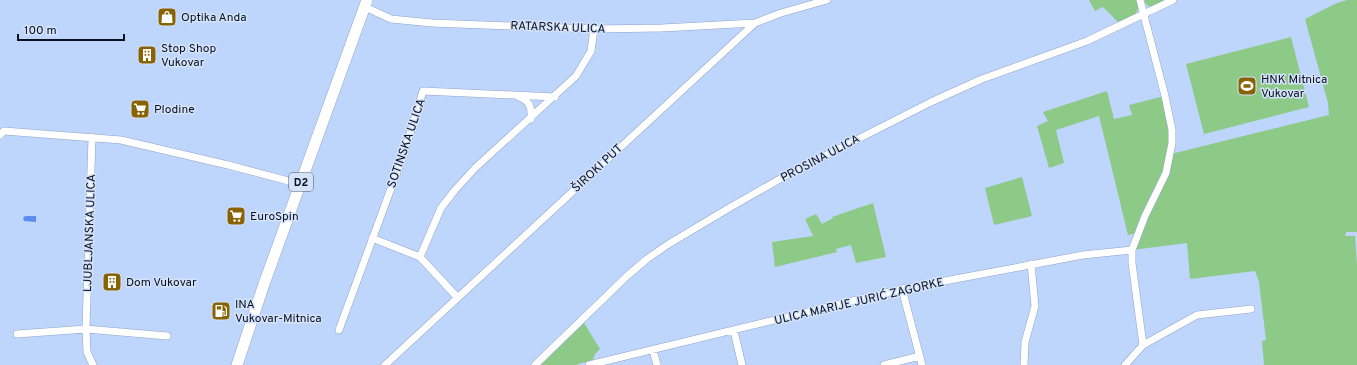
<svg xmlns="http://www.w3.org/2000/svg" width="1357" height="365" font-family="Overpass,sans-serif">
	<style>
		.green { fill: #8dc987 }
		.water { fill: #5b8ef0 }
		.lines { fill: none; stroke-linecap: round; stroke-linejoin: round }
		.minor-casing { stroke: #8fa4ca; stroke-width: 8 }
		.primary-casing { stroke: #8fa4ca; stroke-width: 12 }
		.minor { stroke: #fff; stroke-width: 7 }
		.primary { stroke: #fff; stroke-width: 11 }
		.labels { text-anchor: middle; stroke-width: 3; stroke-linejoin: round; paint-order: stroke }
		.shield { fill: #d4e2fa; stroke: #475061; stroke-width: 1 }
		.shield-label { font-size: 11px; font-weight: bold; fill: #0a111f }
		.poi-label { font-size: 12px; fill: #0a111f; stroke: #d4e2fa; text-anchor: start }
		.street-label { font-size: 12px; fill: #0a111f; stroke: #d4e2fa }
	</style>
	<rect width="100%" height="100%" fill="#bed5fc"/>
	<path class="green" d="M 1089,0 L 1137,0 L 1139,7 L 1135,15 L 1119,23 L 1103,7 L 1095,11 Z
		M 1144,0 L 1165,0 L 1151,7 L 1147,5 Z
		M 1347,0 L 1357,0 L 1357,232 L 1346,232 L 1345,236 L 1355,236 L 1357,265 L 1357,365 L 1264,365 L 1262,341 L 1266,340 L 1259,282 L 1255,271 L 1190,279 L 1187,243 L 1132,250 L 1138,233 L 1128,235 L 1099,116 L 1056,130 L 1064,163 L 1049,168 L 1037,126 L 1048,121 L 1043,112 L 1107,91 L 1114,119 L 1132,115 L 1129,105 L 1165,96 L 1172,130 L 1171,154 L 1329,115 L 1328,103 L 1305,19 L 1337,3 Z
		M 1291,37 L 1309,107 L 1204,134 L 1186,64 Z
		M 1022,177 L 1032,216 L 994,225 L 985,188 Z
		M 873,203 L 886,257 L 856,263 L 851,245 L 836,249 L 837,252 L 775,267 L 772,242 L 813,236 L 805,219 L 816,214 L 822,224 L 833,218 L 832,217 Z
		M 584,323 L 600,349 L 595,354 L 593,360 L 575,365 L 541,365 Z"/>
	<path class="water" d="M 25,216 L 36,216 L 36,222 L 24,221 L 23,218 Z"/>
	<g class="lines">
		<g class="minor-casing">
			<path id="minor" d="M 1140,0 L 1165,96 L 1172,130 L 1172,143 L 1166,173 L 1145,216 L 1132,250 L 1132,263 L 1143,345
				M 365,7 L 391,19 L 432,23 L 594,29 L 662,28 L 755,23
				M 519,97 C 530,101 532,108 531,119
				M 0,135 L 4,131 L 121,140 L 228,165 L 300,184
				M 92,137 L 86,329 L 87,352 L 93,365
				M 372,238 L 420,257 L 457,297
				M 420,257 L 441,208 L 455,190 L 475,168 L 576,76 L 591,51 L 594,29
				M 902,289 L 922,365
				M 339,330 L 404,153 L 423,91 L 555,97
				M 734,331 L 742,365
				M 17,334 L 86,329 L 167,336
				M 653,350 L 657,365
				M 385,365 L 755,23 L 781,13 L 827,0
				M 535,365 L 627,276 L 647,259 L 667,245 L 729,208 L 787,175 L 931,102 L 982,79 L 1087,41 L 1173,0
				M 589,365 L 902,289 L 1083,255 L 1132,250
				M 884,365 L 920,356
				M 1024,365 L 1025,342 L 1035,306 L 1031,264
				M 1125,365 L 1143,345 L 1197,315 L 1251,309"/>
		</g>
		<g class="primary-casing">
			<path id="primary" d="M 237,365 L 264,284 L 367,0"/>
		</g>
		<use href="#minor" class="minor"/>
		<use href="#primary" class="primary"/>
	</g>
	<defs>
		<g id="shop-square" transform="scale(1)"><rect x="-9" y="-9" width="18" height="18" rx="4" fill="#896301" stroke="#d4e2fa"/><path d="M-5-2.5h2.3a2.7 3.5 0 0 1 5.4 0H5L5.5 6h-11ZM-1.5-2.5h3a1.5 2.3 0 0 0-3 0Z" fill="#fff"/></g>
		<g id="building-square" transform="scale(1)"><rect x="-9" y="-9" width="18" height="18" rx="4" fill="#896301" stroke="#d4e2fa"/><path d="M-4-6H4V6H1V3H-1V6H-4ZM-2.5-4.3h1.7v1.8h-1.7ZM.8-4.3h1.7v1.8H.8ZM-2.5-1h1.7V.8h-1.7ZM.8-1h1.7V.8H.8Z" fill="#fff"/></g>
		<g id="stadium-square" transform="scale(1)"><rect x="-9" y="-9" width="18" height="18" rx="4" fill="#896301" stroke="#d4e2fa"/><path d="M0-5a6.5 5 0 1 0 0 10a6.5 5 0 1 0 0-10ZM-3.5-1.8h7v3.6h-7Z" fill="#fff"/></g>
		<g id="supermarket-square" transform="scale(1)"><rect x="-9" y="-9" width="18" height="18" rx="4" fill="#896301" stroke="#d4e2fa"/><path d="M-6-5.5h2.5l.6 2H6L4.5 2H-2.5L-4.4-4H-6ZM-1.5 3.2a1.3 1.3 0 1 0 .1 0ZM3 3.2a1.3 1.3 0 1 0 .1 0Z" fill="#fff"/></g>
		<g id="fuel-square" transform="scale(1)"><rect x="-9" y="-9" width="18" height="18" rx="4" fill="#896301" stroke="#d4e2fa"/><path d="M-5.5-6h7V0h2V4h1.3V-2.5L3-4.5l.8-.8L6-3V5H2.5V1h-1V6h-7ZM-4.2-4.7v3.2H.2V-4.7Z" fill="#fff"/></g>
	</defs>
	<g fill-rule="evenodd">
		<use href="#shop-square" x="167" y="17"/>
		<use href="#building-square" x="147" y="55"/>
		<use href="#stadium-square" x="1247" y="86"/>
		<use href="#supermarket-square" x="140" y="109"/>
		<use href="#supermarket-square" x="236" y="216"/>
		<use href="#building-square" x="112" y="282"/>
		<use href="#fuel-square" x="221" y="311"/>
	</g>
	<g class="labels">
		<rect class="shield" x="289" y="173" width="24" height="18" rx="3"/>
		<g class="shield-label">
			<text x="301" y="186">D2</text>
		</g>
		<g class="poi-label">
			<text x="181" y="21">Optika Anda</text>
			<text x="161" y="52">Stop Shop<tspan x="161" dy="14">Vukovar</tspan></text>
			<text x="1261" y="83">HNK Mitnica<tspan x="1261" dy="14">Vukovar</tspan></text>
			<text x="154" y="113">Plodine</text>
			<text x="250" y="220">EuroSpin</text>
			<text x="126" y="286">Dom Vukovar</text>
			<text x="235" y="308">INA<tspan x="235" dy="14">Vukovar-Mitnica</tspan></text>
		</g>
		<g class="street-label">
			<text transform="translate(558 27) rotate(2)" y="4">RATARSKA ULICA</text>
			<text transform="translate(406 143) rotate(-71)" y="4">SOTINSKA ULICA</text>
			<text transform="translate(820 158) rotate(-28)" y="4">PROSINA ULICA</text>
			<text transform="translate(597 168) rotate(-43)" y="4">ŠIROKI PUT</text>
			<text transform="translate(89 233) rotate(-88)" y="4">LJUBLJANSKA ULICA</text>
			<text transform="translate(859 301) rotate(-13)" y="4">ULICA MARIJE JURIĆ ZAGORKE</text>
		</g>
	</g>
	<path d="M18 34v6h106v-6" fill="none" stroke="#0a111f" stroke-width="2"/>
	<text x="24" y="34" font-size="12" fill="#0a111f" stroke="#d4e2fa" stroke-width="3" paint-order="stroke">100 m</text>
</svg>
